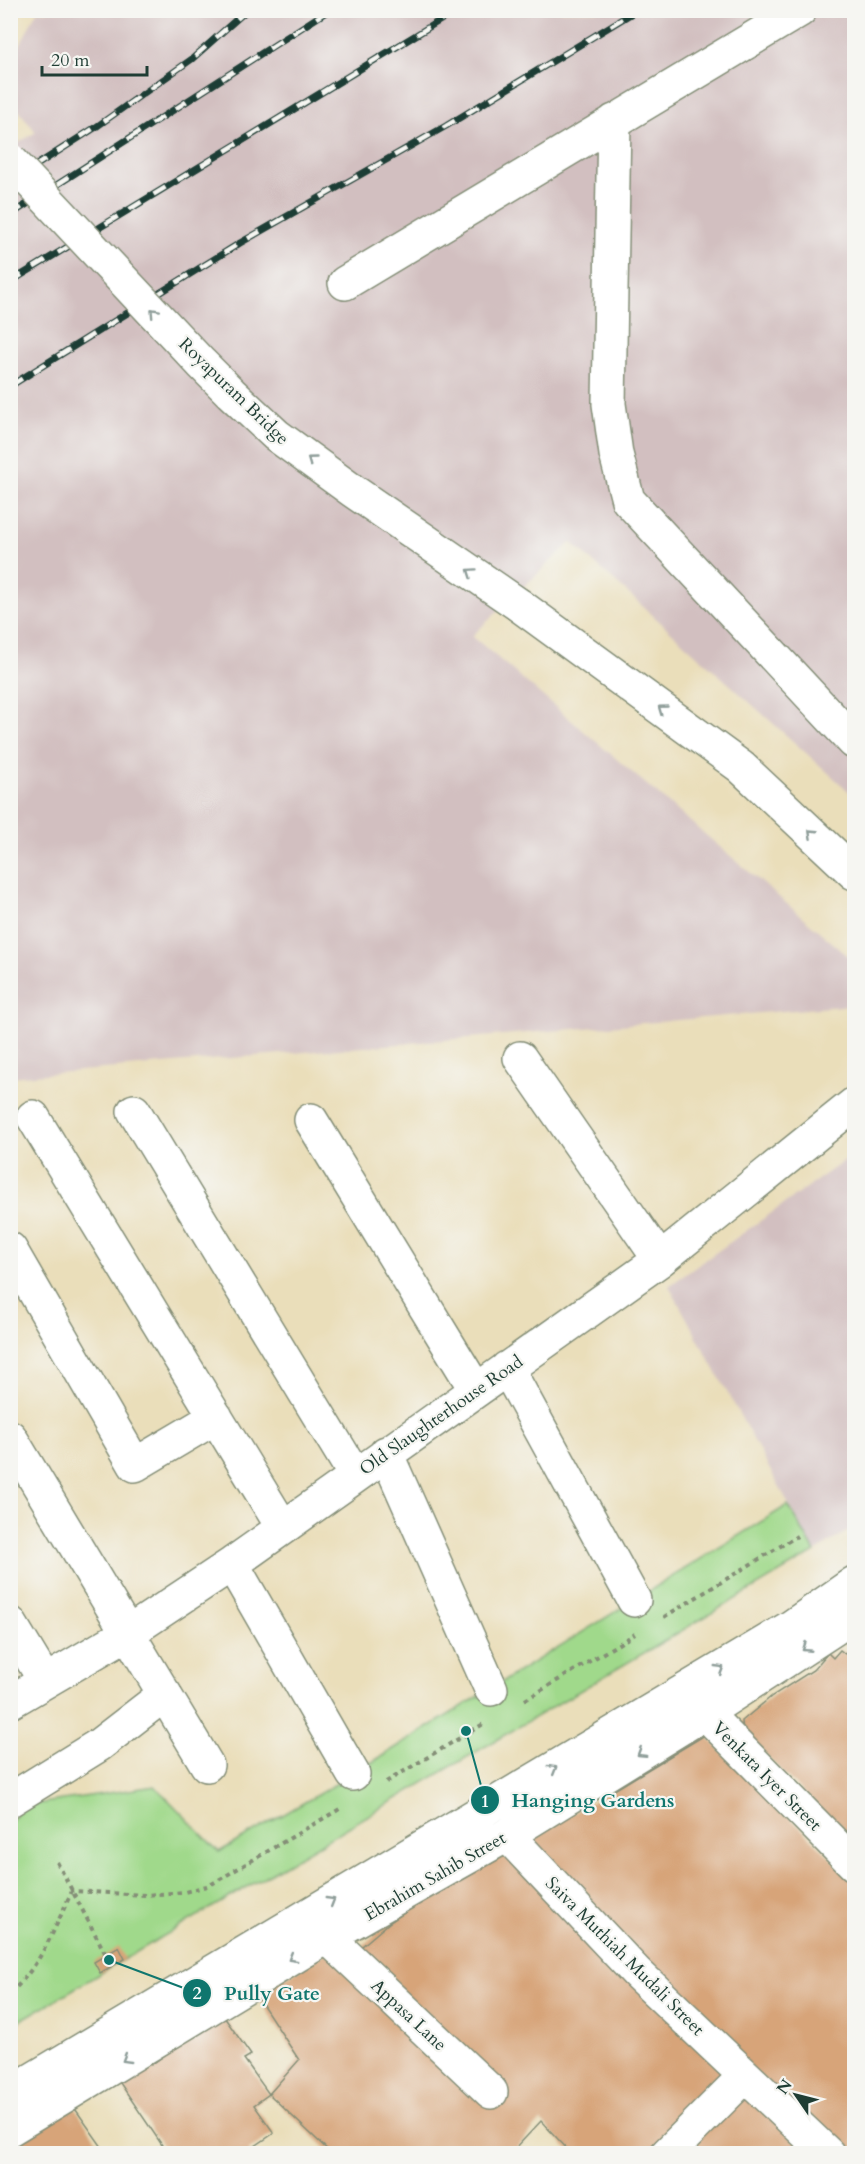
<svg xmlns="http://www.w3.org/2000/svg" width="865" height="2164" font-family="Cardo,serif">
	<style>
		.industrial { fill: #d2bfc0 }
		.green { fill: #a0d98b; stroke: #608b60; stroke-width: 1.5 }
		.building { fill: #d7a479 }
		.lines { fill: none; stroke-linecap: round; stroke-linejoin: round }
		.minor-casing { stroke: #848e77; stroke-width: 36 }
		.major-casing { stroke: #848e77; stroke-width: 36 }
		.path { stroke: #848e77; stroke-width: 4; stroke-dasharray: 4.5 4.5; stroke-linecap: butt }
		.minor { stroke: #fff; stroke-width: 33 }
		.major { stroke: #fff; stroke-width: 33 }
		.rail-casing { stroke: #1f3d34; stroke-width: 7 }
		.rail { stroke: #f6f6f2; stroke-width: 4.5; stroke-dasharray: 14; stroke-linecap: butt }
		.major-bridge-casing { stroke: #848e77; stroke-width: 36; stroke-linecap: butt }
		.major-bridge { stroke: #fff; stroke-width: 33 }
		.oneway { stroke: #8f9e9a }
		.labels { text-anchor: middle; stroke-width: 4.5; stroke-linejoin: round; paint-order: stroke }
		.street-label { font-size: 18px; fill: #1f3d34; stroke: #f6f6f2 }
		.leader { fill: none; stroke: #0f766e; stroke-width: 2 }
		.callout-dot { fill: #0f766e; stroke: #f6f6f2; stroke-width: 2 }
		.mark-label { font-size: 18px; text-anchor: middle; font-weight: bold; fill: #fff }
		.callout-label { font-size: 20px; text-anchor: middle; font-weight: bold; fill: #0f766e; stroke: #f6f6f2; stroke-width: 4.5; stroke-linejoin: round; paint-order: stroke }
	</style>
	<rect width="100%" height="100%" fill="#f6f6f2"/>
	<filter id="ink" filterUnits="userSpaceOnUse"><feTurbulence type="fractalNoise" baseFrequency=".0167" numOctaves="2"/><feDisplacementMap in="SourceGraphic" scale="12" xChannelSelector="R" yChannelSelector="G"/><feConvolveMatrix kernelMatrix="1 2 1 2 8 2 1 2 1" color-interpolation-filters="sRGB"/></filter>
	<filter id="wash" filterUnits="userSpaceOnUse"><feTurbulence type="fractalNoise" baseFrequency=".008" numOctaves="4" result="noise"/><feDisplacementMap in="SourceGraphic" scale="24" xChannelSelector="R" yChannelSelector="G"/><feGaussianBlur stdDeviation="1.35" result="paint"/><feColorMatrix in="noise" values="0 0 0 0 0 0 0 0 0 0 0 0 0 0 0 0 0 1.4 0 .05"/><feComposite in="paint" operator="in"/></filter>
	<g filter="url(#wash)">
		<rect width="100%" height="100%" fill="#eadeba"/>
		<path class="industrial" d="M 37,11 L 854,11 L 854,796 L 571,542 L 472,636 L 854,961 L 854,1005 L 11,1077 L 10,148 L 36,132 L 11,101 L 10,65 Z
			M 854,1154 L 854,1527 L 815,1552 L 669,1286 Z"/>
		<path class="green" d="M 788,1505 L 815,1552 L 11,2026 L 10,1823 L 23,1806 L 155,1786 L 219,1852 L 353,1774 Z"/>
		<g id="blocks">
			<path class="building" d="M 854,1643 L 854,1844 L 743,1732 L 742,1721 L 772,1696 L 813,1670 L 828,1653 L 833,1658 L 840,1650 L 845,1654 Z
				M 705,1735 L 854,1880 L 854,2154 L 839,2154 L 524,1848 L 543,1829 L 616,1789 Z
				M 505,1850 L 734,2075 L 658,2154 L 572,2154 L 541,2121 L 512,2152 L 514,2154 L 391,2154 L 387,2150 L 384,2154 L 332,2154 L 269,2094 L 299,2060 L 257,1996 L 324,1954 L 355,1952 L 389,1923 L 431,1895 Z
				M 119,1947 L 125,1959 L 100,1973 L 94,1962 Z
				M 222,2014 L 251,2055 L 244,2059 L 269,2094 L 254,2105 L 274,2133 L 248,2151 L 250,2154 L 168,2154 L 118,2080 L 148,2060 L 151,2065 Z
				M 745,2085 L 815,2154 L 676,2154 Z
				M 71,2103 L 107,2154 L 10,2154 L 10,2146 Z"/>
		</g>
	</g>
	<g filter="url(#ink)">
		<use href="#blocks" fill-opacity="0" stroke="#848e77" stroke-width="1.5"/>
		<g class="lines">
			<g class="minor-casing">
				<path id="minor" d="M 614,121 L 609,404 L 616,454 L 628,500 L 854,742
					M 345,283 L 800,10
					M 520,1058 L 660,1260
					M 134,1111 L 355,1475
					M 33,1117 L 282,1526
					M 311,1120 L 476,1390
					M 10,1249 L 135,1465 L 216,1417
					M 507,1368 L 634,1600
					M 10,1437 L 207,1765
					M 386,1453 L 491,1689
					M 232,1564 L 353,1774
					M 10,1623 L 45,1681
					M 10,1702 L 128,1633 L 232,1564 L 660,1260 L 854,1104
					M 705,1713 L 854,1864
					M 10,1800 L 99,1745 L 165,1694
					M 507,1835 L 637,1973 L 828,2154
					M 327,1937 L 491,2092
					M 667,2154 L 745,2076"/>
			</g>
			<g class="major-casing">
				<path id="major" d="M 519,605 L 741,767 L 854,873
					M 10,2093 L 791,1627 L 854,1583
					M 10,2129 L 327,1937 L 507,1835 L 705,1713 L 854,1616"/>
			</g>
			<path class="path" d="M 664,1617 L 797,1536
				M 525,1700 L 635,1634
				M 386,1782 L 485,1723
				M 57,1862 L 112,1966
				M 10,1993 C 41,1966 55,1927 72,1891 L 145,1895 L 185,1892 L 210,1885 L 343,1807"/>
			<use href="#minor" class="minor"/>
			<use href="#major" class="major"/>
			<g class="rail-casing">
				<path id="rail" d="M 10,182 L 96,127 L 192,59 L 247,10
					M 10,215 L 329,10
					M 10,282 L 457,10
					M 10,386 L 240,243 L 446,126 L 637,10"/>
			</g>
			<use href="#rail" class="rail"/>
			<g class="major-bridge-casing">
				<path id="major-bridge" d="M 10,160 L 201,363 L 231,393 L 276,435 L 353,491 L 519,605"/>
			</g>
			<use href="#major-bridge" class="major-bridge"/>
		</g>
		<defs><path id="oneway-chevron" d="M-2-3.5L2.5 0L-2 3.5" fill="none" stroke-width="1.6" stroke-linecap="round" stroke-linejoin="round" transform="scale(1.5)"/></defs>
		<g class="oneway">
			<use href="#oneway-chevron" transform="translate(154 312) rotate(-133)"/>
			<use href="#oneway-chevron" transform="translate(311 460) rotate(-144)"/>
			<use href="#oneway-chevron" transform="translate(471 572) rotate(-145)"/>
			<use href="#oneway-chevron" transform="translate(662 709) rotate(-144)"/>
			<use href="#oneway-chevron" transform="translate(812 833) rotate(-137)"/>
			<use href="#oneway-chevron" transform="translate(806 1648) rotate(147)"/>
			<use href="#oneway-chevron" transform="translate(720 1669) rotate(-31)"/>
			<use href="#oneway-chevron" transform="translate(641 1753) rotate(148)"/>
			<use href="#oneway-chevron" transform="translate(553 1769) rotate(-31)"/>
			<use href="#oneway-chevron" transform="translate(331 1901) rotate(-31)"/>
			<use href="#oneway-chevron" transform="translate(292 1958) rotate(149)"/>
			<use href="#oneway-chevron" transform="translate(126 2059) rotate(149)"/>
		</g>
	</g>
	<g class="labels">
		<g class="street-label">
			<text transform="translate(234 391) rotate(44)" y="6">Royapuram Bridge</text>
			<text transform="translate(441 1415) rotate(-35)" y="6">Old Slaughterhouse Road</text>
			<text transform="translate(767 1776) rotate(45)" y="6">Venkata Iyer Street</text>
			<text transform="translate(435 1876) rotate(-30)" y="6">Ebrahim Sahib Street</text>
			<text transform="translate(625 1956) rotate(45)" y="6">Saiva Muthiah Mudali Street</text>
			<text transform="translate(409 2015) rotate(43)" y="6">Appasa Lane</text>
		</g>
	</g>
	<path class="leader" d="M466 1731L485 1800M109 1960L197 1993"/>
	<g class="callout-dot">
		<circle cx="466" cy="1731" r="6"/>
		<circle cx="109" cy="1960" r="6"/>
		<circle cx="485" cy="1800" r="15"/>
		<circle cx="197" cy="1993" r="15"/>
	</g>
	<g class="mark-label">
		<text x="485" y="1807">1</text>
		<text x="197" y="1999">2</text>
	</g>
	<g class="callout-label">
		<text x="593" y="1807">Hanging Gardens</text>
		<text x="272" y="2000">Pully Gate</text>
	</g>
	<rect width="865" height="2164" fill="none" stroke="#f6f6f2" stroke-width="36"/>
	<g transform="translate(796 2095) rotate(305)" stroke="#f6f6f2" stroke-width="4.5" paint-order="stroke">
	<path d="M0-4.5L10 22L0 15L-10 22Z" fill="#1f3d34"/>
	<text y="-9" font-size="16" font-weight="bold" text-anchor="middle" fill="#1f3d34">N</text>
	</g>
	<path d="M42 66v9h105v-9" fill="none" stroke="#1f3d34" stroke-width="3"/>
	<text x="51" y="66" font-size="18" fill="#1f3d34" stroke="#f6f6f2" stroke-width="4.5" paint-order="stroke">20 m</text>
</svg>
